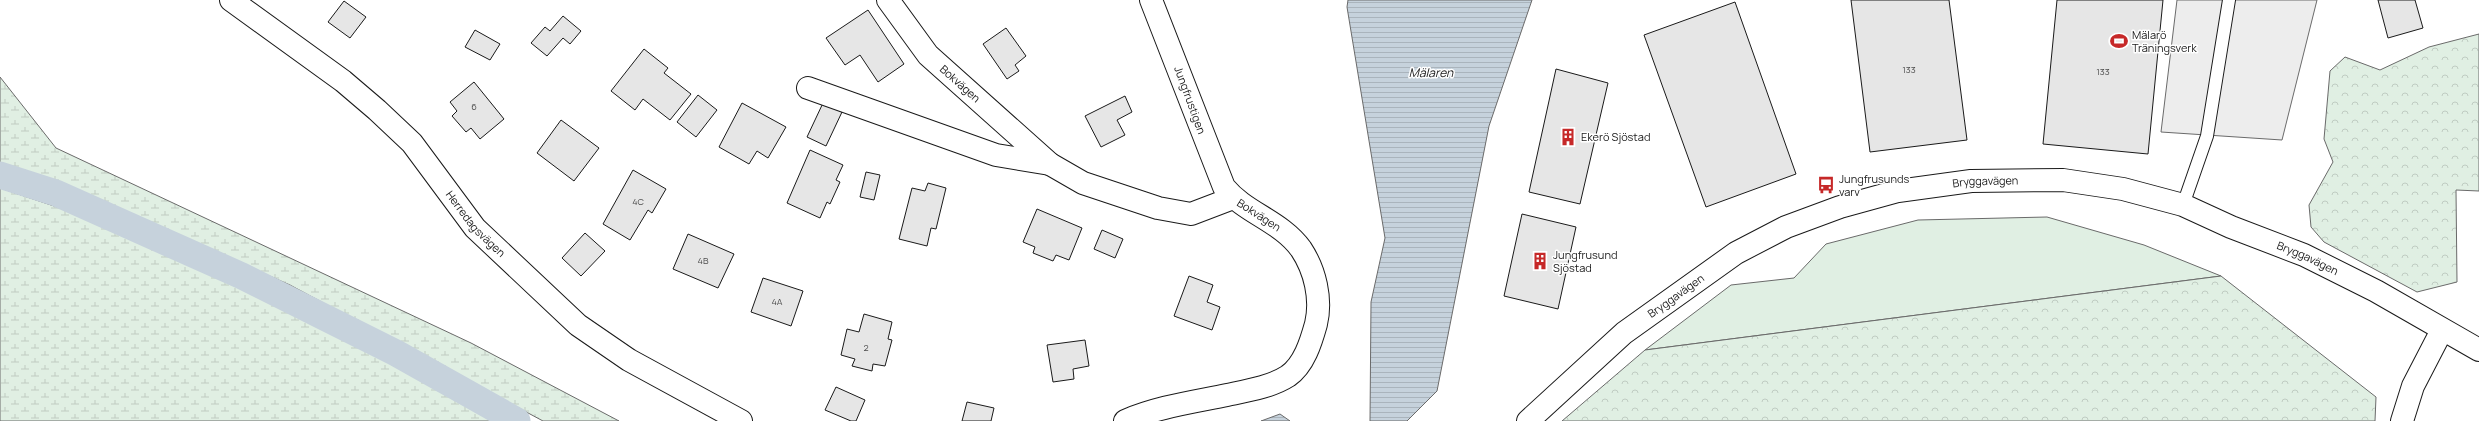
<svg xmlns="http://www.w3.org/2000/svg" width="2479" height="421" font-family="Manrope,sans-serif">
	<style>
		.green { fill: #e0efe3; stroke: #6a6a6a }
		.forest { fill: url(#forest-crowns); stroke: #6a6a6a }
		.wetland { fill: url(#wetland-marsh); stroke: #6a6a6a }
		.parking { fill: #ededed; stroke: #6a6a6a }
		.water { fill: url(#water-rules); stroke: #6a6a6a }
		.lines { fill: none; stroke-linecap: round; stroke-linejoin: round }
		.canal { stroke: #c6d2dc; stroke-width: 27 }
		.building { fill: #e6e6e6; stroke: #1a1a1a }
		.service-casing { stroke: #1a1a1a; stroke-width: 14 }
		.minor-casing { stroke: #1a1a1a; stroke-width: 24 }
		.tertiary-casing { stroke: #1a1a1a; stroke-width: 24 }
		.secondary-casing { stroke: #1a1a1a; stroke-width: 24 }
		.service { stroke: #fff; stroke-width: 12 }
		.minor { stroke: #fff; stroke-width: 22 }
		.tertiary { stroke: #fff; stroke-width: 22 }
		.secondary { stroke: #fff; stroke-width: 22 }
		.labels { text-anchor: middle; stroke-width: 3; stroke-linejoin: round; paint-order: stroke }
		.number-label { font-size: 9px; fill: #4d4d4d }
		.poi-label { font-size: 11px; fill: #1a1a1a; stroke: #fff; text-anchor: start }
		.street-label { font-size: 11px; fill: #1a1a1a; stroke: #fff }
		.water-label { font-size: 12px; font-style: italic; fill: #1a1a1a; stroke: #fff }
	</style>
	<defs>
		<pattern id="forest-crowns" width="20" height="18" patternUnits="userSpaceOnUse"><rect width="20" height="18" fill="#e0efe3"/><path d="M2 6a3 3 0 1 1 6 0M12 15a3 3 0 1 1 6 0" fill="none" stroke="#c0ccc2"/></pattern>
		<pattern id="wetland-marsh" width="20" height="14" patternUnits="userSpaceOnUse"><rect width="20" height="14" fill="#e0efe3"/><path d="M1 5h8M5 5V1M11 12h8M15 12V8" fill="none" stroke="#c0ccc2"/></pattern>
		<pattern id="water-rules" width="6" height="5" patternUnits="userSpaceOnUse"><rect width="6" height="5" fill="#c6d2dc"/><path d="M0 2.5h6" fill="none" stroke="#aab4bc"/></pattern>
	</defs>
	<rect width="100%" height="100%" fill="#fff"/>
	<path class="green" d="M 2047,217 L 2144,245 L 2221,276 L 1645,350 L 1731,285 L 1794,278 L 1826,244 L 1918,220 Z"/>
	<path class="forest" d="M 2479,34 L 2479,191 L 2456,190 L 2457,282 L 2417,292 L 2324,242 L 2311,227 L 2309,205 L 2333,162 L 2324,139 L 2330,71 L 2345,57 L 2380,70 L 2429,47 Z
		M 2221,276 L 2376,397 L 2375,421 L 1562,421 L 1645,350 Z"/>
	<path class="wetland" d="M 0,77 L 56,148 L 471,343 L 619,421 L 543,421 L 290,285 L 72,189 L 0,166 Z
		M 0,188 L 72,212 L 275,301 L 495,421 L 0,421 Z"/>
	<path class="parking" d="M 2177,0 L 2317,0 L 2282,140 L 2161,132 Z"/>
	<path class="water" d="M 1348,0 L 1532,0 L 1489,126 L 1437,391 L 1407,421 L 1370,421 L 1371,302 L 1385,238 L 1347,7 Z
		M 1280,414 L 1290,421 L 1261,421 Z"/>
	<g class="lines">
		<path class="canal" d="M 0,175 L 56,193 L 242,276 L 396,353 L 517,421"/>
	</g>
	<path class="building" d="M 1851,0 L 1949,0 L 1967,140 L 1870,152 Z
		M 2057,0 L 2163,0 L 2148,154 L 2043,144 Z
		M 2378,0 L 2415,0 L 2423,28 L 2388,38 Z
		M 344,1 L 366,17 L 350,38 L 328,22 Z
		M 1735,2 L 1796,174 L 1706,207 L 1644,35 Z
		M 868,10 L 904,64 L 878,82 L 860,55 L 845,65 L 826,38 Z
		M 563,16 L 581,31 L 570,44 L 563,38 L 547,56 L 531,43 L 545,27 L 550,31 Z
		M 1006,28 L 1026,56 L 1015,65 L 1019,71 L 1007,79 L 983,44 Z
		M 475,30 L 500,44 L 490,60 L 465,47 Z
		M 644,49 L 668,68 L 664,73 L 691,94 L 670,120 L 643,99 L 635,110 L 611,91 Z
		M 1556,69 L 1608,83 L 1580,204 L 1529,192 Z
		M 474,82 L 504,119 L 480,139 L 471,128 L 466,132 L 452,116 L 457,111 L 450,102 Z
		M 698,95 L 717,110 L 696,137 L 677,122 Z
		M 1125,96 L 1132,112 L 1117,120 L 1125,135 L 1101,147 L 1085,116 Z
		M 742,103 L 786,127 L 768,158 L 757,151 L 749,164 L 719,147 Z
		M 823,103 L 842,112 L 826,146 L 807,137 Z
		M 561,120 L 599,148 L 574,181 L 537,153 Z
		M 810,150 L 843,165 L 836,180 L 840,182 L 830,204 L 827,202 L 820,218 L 787,203 Z
		M 633,170 L 666,189 L 652,213 L 648,210 L 630,240 L 603,224 Z
		M 866,172 L 880,175 L 874,200 L 860,197 Z
		M 928,183 L 946,188 L 936,229 L 931,228 L 927,246 L 899,239 L 912,188 L 925,191 Z
		M 1037,209 L 1082,228 L 1069,260 L 1056,255 L 1053,261 L 1033,253 L 1035,247 L 1023,242 Z
		M 1522,214 L 1576,227 L 1558,309 L 1504,296 Z
		M 1102,230 L 1123,239 L 1115,258 L 1094,249 Z
		M 585,233 L 605,251 L 581,276 L 562,258 Z
		M 688,234 L 734,254 L 718,288 L 673,269 Z
		M 1189,276 L 1213,285 L 1207,302 L 1220,307 L 1212,330 L 1174,316 Z
		M 763,278 L 803,291 L 791,326 L 751,312 Z
		M 864,314 L 892,322 L 888,339 L 892,340 L 885,366 L 873,364 L 872,371 L 852,366 L 855,359 L 841,355 L 847,329 L 859,332 Z
		M 1085,340 L 1089,366 L 1073,369 L 1074,379 L 1053,382 L 1047,345 Z
		M 836,387 L 865,400 L 856,421 L 851,421 L 825,410 Z
		M 967,402 L 994,408 L 991,421 L 962,421 Z"/>
	<g class="lines">
		<g class="service-casing">
			<path id="service" d="M 2183,205 L 2207,136 L 2229,0"/>
		</g>
		<g class="minor-casing">
			<g id="minor">
				<path id="s1" d="M 231,0 L 343,81 L 377,110 L 412,143 L 475,228 L 578,325 L 629,360 L 741,421"/>
				<path id="s2" d="M 888,0 L 928,55 L 1050,164 L 1083,183 L 1158,208 L 1191,214 L 1233,198"/>
				<path d="M 808,88 L 996,155 L 1050,164"/>
				<path d="M 1125,421 C 1157,407 1193,402 1227,395 C 1246,391 1271,387 1288,376 C 1304,365 1311,342 1316,324 C 1322,299 1315,270 1301,249 C 1281,221 1245,213 1224,187 L 1151,0"/>
			</g>
		</g>
		<g class="tertiary-casing">
			<path id="tertiary" d="M 2402,421 L 2413,386 L 2442,330"/>
		</g>
		<g class="secondary-casing">
			<g id="secondary">
				<path id="s3" d="M 1528,421 L 1624,333 L 1736,253 L 1786,227 L 1840,207 L 1898,191 L 1971,181 L 2063,180 L 2123,189 L 2183,205 L 2231,227 L 2304,255 L 2376,291 L 2479,350"/>
			</g>
		</g>
		<use href="#service" class="service"/>
		<use href="#minor" class="minor"/>
		<use href="#tertiary" class="tertiary"/>
		<use href="#secondary" class="secondary"/>
	</g>
	<defs>
		<g id="stadium-bare" transform="scale(1.38)"><path d="M0-5a6.5 5 0 1 0 0 10a6.5 5 0 1 0 0-10ZM-3.5-1.8h7v3.6h-7Z" fill="#c62828" stroke="#fff" stroke-width="2.5" paint-order="stroke"/></g>
		<g id="building-bare" transform="scale(1.38)"><path d="M-4-6H4V6H1V3H-1V6H-4ZM-2.5-4.3h1.7v1.8h-1.7ZM.8-4.3h1.7v1.8H.8ZM-2.5-1h1.7V.8h-1.7ZM.8-1h1.7V.8H.8Z" fill="#c62828" stroke="#fff" stroke-width="2.5" paint-order="stroke"/></g>
		<g id="bus-bare" transform="scale(1.38)"><path d="M-5-6H5V4H4V6H2V4H-2V6H-4V4H-5ZM-3.5-4V0h7V-4ZM-3.5 1.2v1.5H-2V1.2ZM2 1.2v1.5H3.5V1.2Z" fill="#c62828" stroke="#fff" stroke-width="2.5" paint-order="stroke"/></g>
	</defs>
	<g fill-rule="evenodd">
		<use href="#stadium-bare" x="2119" y="41"/>
		<use href="#building-bare" x="1568" y="137"/>
		<use href="#bus-bare" x="1826" y="185"/>
		<use href="#building-bare" x="1540" y="261"/>
	</g>
	<g class="labels">
		<g class="number-label">
			<text x="1909" y="73">133</text>
			<text x="2103" y="75">133</text>
			<text x="474" y="110">6</text>
			<text x="638" y="205">4C</text>
			<text x="703" y="264">4B</text>
			<text x="777" y="305">4A</text>
			<text x="866" y="351">2</text>
		</g>
		<g class="poi-label">
			<text x="2132" y="39">Mälarö<tspan x="2132" dy="13">Träningsverk</tspan></text>
			<text x="1581" y="141">Ekerö Sjöstad</text>
			<text x="1839" y="183">Jungfrusunds<tspan x="1839" dy="13">varv</tspan></text>
			<text x="1553" y="259">Jungfrusund<tspan x="1553" dy="13">Sjöstad</tspan></text>
		</g>
		<g class="street-label">
			<text dy="4" stroke="none"><textPath href="#s2" startOffset="111">Bokvägen</textPath></text>
			<text transform="translate(1190 100) rotate(70)" y="4">Jungfrustigen</text>
			<text dy="4" stroke="none"><textPath href="#s3" startOffset="530">Bryggavägen</textPath></text>
			<text transform="translate(1259 215) rotate(33)" y="4">Bokvägen</text>
			<text dy="4" stroke="none"><textPath href="#s1" startOffset="334">Herredagsvägen</textPath></text>
			<text dy="4" stroke="none"><textPath href="#s3" startOffset="866">Bryggavägen</textPath></text>
			<text dy="4" stroke="none"><textPath href="#s3" startOffset="194">Bryggavägen</textPath></text>
		</g>
		<g class="water-label">
			<text x="1431" y="77">Mälaren</text>
		</g>
	</g>
</svg>
